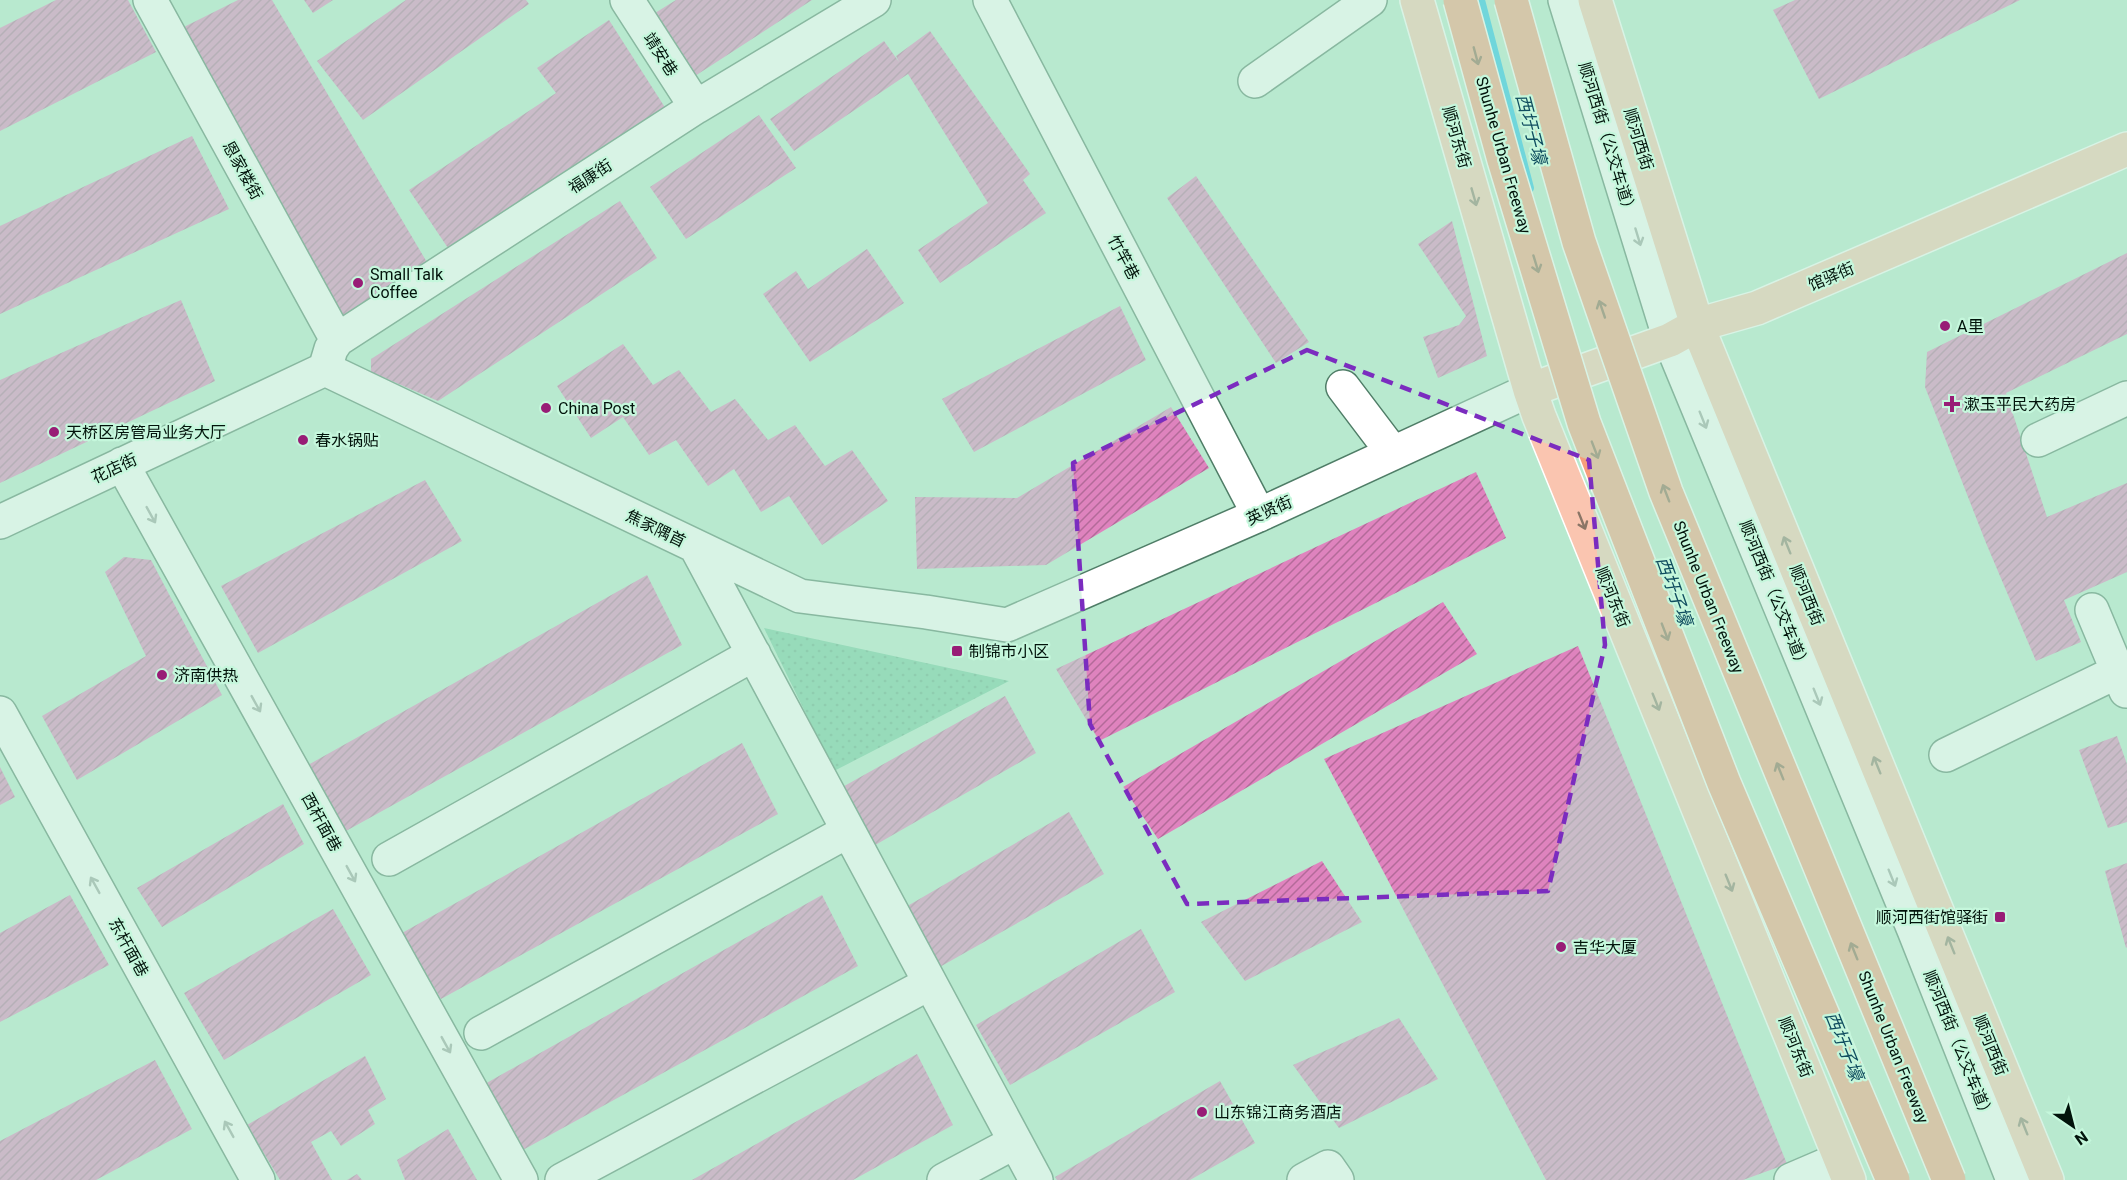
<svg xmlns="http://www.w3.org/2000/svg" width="2127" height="1180" font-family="Roboto,'Noto Sans SC',sans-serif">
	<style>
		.park { fill: url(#park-dots) }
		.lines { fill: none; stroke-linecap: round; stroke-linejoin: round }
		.stream { stroke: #19bfe9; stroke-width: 10 }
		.building { fill: url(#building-hatch) }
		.minor-casing { stroke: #4f7d67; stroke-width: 36 }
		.major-casing { stroke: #fff; stroke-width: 36 }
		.minor { stroke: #fff; stroke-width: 33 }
		.major { stroke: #fac5b0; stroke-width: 33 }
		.highway-bridge-casing { stroke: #fff; stroke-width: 36; stroke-linecap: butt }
		.highway-bridge { stroke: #f69e7c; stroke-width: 33 }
		.oneway { stroke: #885f49 }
		.oneway2 { stroke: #8a7566 }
		.oneway3 { stroke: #9aa19d }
		.marked { fill: none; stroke: #7b2cbf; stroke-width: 4.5; stroke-dasharray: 12 8; stroke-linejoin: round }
		.poi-dot { fill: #981d76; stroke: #c5f7dc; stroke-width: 2 }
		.labels { text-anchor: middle; stroke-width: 4.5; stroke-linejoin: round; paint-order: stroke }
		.street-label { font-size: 16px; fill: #02130b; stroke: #c5f7dc }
		.poi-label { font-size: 16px; fill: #02130b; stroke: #c5f7dc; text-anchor: start }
		.water-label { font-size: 18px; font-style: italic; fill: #104d5f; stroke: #c5f7dc }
	</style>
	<defs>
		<pattern id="park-dots" width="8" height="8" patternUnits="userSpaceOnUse" patternTransform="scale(1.5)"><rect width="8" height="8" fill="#6fc99f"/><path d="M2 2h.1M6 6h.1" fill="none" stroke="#5eac88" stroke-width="1.8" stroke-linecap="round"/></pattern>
		<pattern id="building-hatch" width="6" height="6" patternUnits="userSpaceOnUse" patternTransform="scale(1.5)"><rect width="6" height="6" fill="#df83be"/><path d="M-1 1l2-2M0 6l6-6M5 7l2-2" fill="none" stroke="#b36a99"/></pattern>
	</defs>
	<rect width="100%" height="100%" fill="#b8e9cf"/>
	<path class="park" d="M 764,628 L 1009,681 L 834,771 Z"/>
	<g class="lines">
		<path class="stream" d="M 1480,0 L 1529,188"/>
	</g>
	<path class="building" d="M 56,0 L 128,0 L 156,52 L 0,131 L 0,28 Z
		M 238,0 L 272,0 L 428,264 L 343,317 L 180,29 Z
		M 304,0 L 333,0 L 313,13 Z
		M 406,0 L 526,0 L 529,4 L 363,120 L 317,61 Z
		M 676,0 L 812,0 L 695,76 L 655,13 Z
		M 1795,0 L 2020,0 L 1819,99 L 1773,10 Z
		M 609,20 L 666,109 L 450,251 L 409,190 L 556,93 L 537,68 Z
		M 930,31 L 1030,174 L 1023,180 L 1046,213 L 940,283 L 918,250 L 988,203 L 908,74 L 794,151 L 770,119 L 884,41 L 899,62 L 896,56 Z
		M 759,115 L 796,168 L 686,239 L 650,187 Z
		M 192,136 L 229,209 L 0,314 L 0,226 Z
		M 1196,176 L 1309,342 L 1276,363 L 1167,198 Z
		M 620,201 L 657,258 L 438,401 L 371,372 L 371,359 Z
		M 1452,221 L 1487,356 L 1438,378 L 1423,337 L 1459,325 L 1466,316 L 1418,244 Z
		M 867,249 L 904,303 L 810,362 L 763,294 L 796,271 L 808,289 Z
		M 2127,253 L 2127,334 L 2006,393 L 2047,517 L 2127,483 L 2127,572 L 2064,600 L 2081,642 L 2036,661 L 1986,543 L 1925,387 L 1927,352 Z
		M 181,300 L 215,381 L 0,483 L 0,380 Z
		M 1120,306 L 1146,360 L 974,452 L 942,399 Z
		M 623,344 L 653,385 L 679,370 L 711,412 L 735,399 L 768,440 L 795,425 L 825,466 L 852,450 L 888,501 L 822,545 L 789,496 L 761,512 L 734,469 L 708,486 L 676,440 L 649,455 L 623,417 L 591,438 L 557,386 Z
		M 1171,407 L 1209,468 L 1046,565 L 917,569 L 915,497 L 1017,498 Z
		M 1476,472 L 1506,538 L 1099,741 L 1056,669 Z
		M 425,480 L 462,541 L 258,653 L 221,586 Z
		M 124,557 L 151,560 L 222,695 L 77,780 L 42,716 L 146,656 L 105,572 Z
		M 647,575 L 682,645 L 346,831 L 308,765 Z
		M 1443,602 L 1477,654 L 1158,839 L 1123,787 Z
		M 1578,646 L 1787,1164 L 1743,1180 L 1546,1180 L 1324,759 Z
		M 1005,696 L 1036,753 L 870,848 L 839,789 Z
		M 2117,736 L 2127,764 L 2127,822 L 2108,828 L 2079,750 Z
		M 742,743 L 778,814 L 441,999 L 402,933 Z
		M 0,767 L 15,797 L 0,805 Z
		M 283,804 L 304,844 L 162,927 L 137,888 Z
		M 1069,812 L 1104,874 L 938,968 L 904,908 Z
		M 1322,861 L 1362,922 L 1245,981 L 1201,922 Z
		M 2127,863 L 2127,947 L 2126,948 L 2105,871 Z
		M 70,895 L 109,965 L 0,1022 L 0,933 Z
		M 822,895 L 858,966 L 521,1151 L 483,1085 Z
		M 333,909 L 371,975 L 224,1060 L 184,993 Z
		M 1141,929 L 1175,992 L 1010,1085 L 976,1025 Z
		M 1399,1018 L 1438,1079 L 1339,1128 L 1293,1065 Z
		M 917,1054 L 953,1125 L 853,1180 L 692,1180 Z
		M 365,1056 L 386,1099 L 368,1110 L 375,1124 L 341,1146 L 331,1131 L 311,1142 L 332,1180 L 280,1180 L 247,1125 Z
		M 155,1060 L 192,1129 L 96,1180 L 0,1180 L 0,1141 Z
		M 1220,1081 L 1255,1143 L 1190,1180 L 1057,1180 L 1055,1177 Z
		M 448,1129 L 477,1180 L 405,1180 L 397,1160 Z
		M 357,1174 L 362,1180 L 347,1180 Z"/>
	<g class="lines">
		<g class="minor-casing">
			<path id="minor" d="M 150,0 L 337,340
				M 627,0 L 696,107
				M 990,0 L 1259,515
				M 1565,0 L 1670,340 L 1914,930 L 2013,1180
				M 1255,81 L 1370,0
				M 325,369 L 800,596 L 926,612 L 1007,625 L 1259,515 L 1530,390
				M 325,369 L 331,349 L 337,340 L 696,107 L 874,0
				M 1343,387 L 1393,453
				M 2038,440 L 2127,398
				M 122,464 L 521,1180
				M 0,522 L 325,369
				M 696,547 L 1036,1180
				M 2092,610 L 2126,691
				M 0,713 L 258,1180
				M 1946,755 L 2127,667
				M 389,859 L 754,654
				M 481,1033 L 848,831
				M 562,1180 L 930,983
				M 944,1180 L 1015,1142
				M 1304,1180 L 1328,1167 L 1337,1180
				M 1791,1180 L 1840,1159"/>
		</g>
		<g class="major-casing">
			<path id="major" d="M 1417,0 L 1530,390 L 1539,416 L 1849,1180
				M 1595,0 L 1697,325 L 2047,1180
				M 1530,390 L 1670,340 L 1697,325 L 1757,308 L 2127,149"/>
		</g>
		<use href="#minor" class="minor"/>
		<use href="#major" class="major"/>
		<g class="highway-bridge-casing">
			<path id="highway-bridge" d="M 1460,0 L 1504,160 L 1584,423 L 1724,783 L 1893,1180
				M 1511,0 L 1579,242 L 1666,492 L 1949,1180"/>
		</g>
		<use href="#highway-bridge" class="highway-bridge"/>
	</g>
	<defs><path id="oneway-shaft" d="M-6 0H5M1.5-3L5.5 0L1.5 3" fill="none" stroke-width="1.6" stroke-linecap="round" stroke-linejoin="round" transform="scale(1.5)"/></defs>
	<g class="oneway">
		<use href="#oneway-shaft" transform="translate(1476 56) rotate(75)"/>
		<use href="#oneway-shaft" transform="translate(1536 264) rotate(73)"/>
		<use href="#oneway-shaft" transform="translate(1602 309) rotate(-109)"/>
		<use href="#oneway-shaft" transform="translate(1595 450) rotate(69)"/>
		<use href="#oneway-shaft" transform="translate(1666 493) rotate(-111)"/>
		<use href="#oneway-shaft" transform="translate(1665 632) rotate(69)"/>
		<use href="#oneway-shaft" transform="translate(1780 771) rotate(-112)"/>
		<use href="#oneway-shaft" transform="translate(1854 951) rotate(-112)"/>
	</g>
	<g class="oneway2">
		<use href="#oneway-shaft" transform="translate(1474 197) rotate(74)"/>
		<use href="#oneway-shaft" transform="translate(1582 521) rotate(68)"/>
		<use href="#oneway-shaft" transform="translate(1787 545) rotate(-112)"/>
		<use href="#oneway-shaft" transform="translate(1656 702) rotate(68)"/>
		<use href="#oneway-shaft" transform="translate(1877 765) rotate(-112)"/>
		<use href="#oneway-shaft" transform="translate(1729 883) rotate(68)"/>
		<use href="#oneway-shaft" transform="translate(1951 945) rotate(-112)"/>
		<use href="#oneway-shaft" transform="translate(2024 1126) rotate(-112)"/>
	</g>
	<g class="oneway3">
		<use href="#oneway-shaft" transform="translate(1638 237) rotate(73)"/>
		<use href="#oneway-shaft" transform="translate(1703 420) rotate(68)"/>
		<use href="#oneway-shaft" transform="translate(151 515) rotate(61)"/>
		<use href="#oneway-shaft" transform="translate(1817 697) rotate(68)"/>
		<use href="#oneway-shaft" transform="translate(256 704) rotate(61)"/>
		<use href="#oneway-shaft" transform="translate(351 874) rotate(61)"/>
		<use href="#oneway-shaft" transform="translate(1892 878) rotate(68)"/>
		<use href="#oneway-shaft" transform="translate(95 885) rotate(-119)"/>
		<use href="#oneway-shaft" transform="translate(446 1045) rotate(61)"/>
		<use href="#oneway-shaft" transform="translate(229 1129) rotate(-119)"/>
	</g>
	<path d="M0 0H2127V1180H0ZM 1307,350 L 1589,460 L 1605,645 L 1548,891 L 1187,904 L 1090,724 L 1073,463 Z" fill="#b8e9cf" fill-opacity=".55" fill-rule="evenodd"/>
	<path class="marked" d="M 1307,350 L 1589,460 L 1605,645 L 1548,891 L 1187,904 L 1090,724 L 1073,463 Z"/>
	<g class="poi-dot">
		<circle cx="358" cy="283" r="6"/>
		<circle cx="1945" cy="326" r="6"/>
		<path d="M1949 395h6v6h6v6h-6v6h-6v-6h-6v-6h6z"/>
		<circle cx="546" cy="408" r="6"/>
		<circle cx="54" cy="432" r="6"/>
		<circle cx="303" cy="440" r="6"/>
		<rect x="951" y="645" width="12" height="12" rx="3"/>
		<circle cx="162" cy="675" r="6"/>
		<rect x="1994" y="911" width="12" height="12" rx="3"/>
		<circle cx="1561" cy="947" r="6"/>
		<circle cx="1202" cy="1112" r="6"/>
	</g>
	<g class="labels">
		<g class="street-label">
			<text transform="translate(661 54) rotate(57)" y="6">靖安巷</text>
			<text transform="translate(1457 137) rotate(74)" y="6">顺河东街</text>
			<text transform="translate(1608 139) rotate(73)" y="6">顺河西街（公交车道）</text>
			<text transform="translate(1639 139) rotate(73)" y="6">顺河西街</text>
			<text transform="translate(1504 155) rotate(74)" y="6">Shunhe Urban Freeway</text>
			<text transform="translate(243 170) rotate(61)" y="6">恩家楼街</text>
			<text transform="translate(590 176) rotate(-33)" y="6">福康街</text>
			<text transform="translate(1124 257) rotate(62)" y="6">竹竿巷</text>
			<text transform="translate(1831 276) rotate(-23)" y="6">馆驿街</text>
			<text transform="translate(114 468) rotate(-25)" y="6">花店街</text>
			<text transform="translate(1269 510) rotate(-24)" y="6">英贤街</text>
			<text transform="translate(656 528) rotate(26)" y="6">焦家隅首</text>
			<text transform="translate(1775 595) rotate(68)" y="6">顺河西街（公交车道）</text>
			<text transform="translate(1807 595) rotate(68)" y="6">顺河西街</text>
			<text transform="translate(1613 597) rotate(68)" y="6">顺河东街</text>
			<text transform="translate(1709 597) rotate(68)" y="6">Shunhe Urban Freeway</text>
			<text transform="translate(322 822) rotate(61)" y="6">西杆面巷</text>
			<text transform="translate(129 947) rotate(61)" y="6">东杆面巷</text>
			<text transform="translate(1959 1045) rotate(68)" y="6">顺河西街（公交车道）</text>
			<text transform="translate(1991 1045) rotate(68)" y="6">顺河西街</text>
			<text transform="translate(1796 1047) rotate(68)" y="6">顺河东街</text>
			<text transform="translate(1894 1047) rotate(68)" y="6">Shunhe Urban Freeway</text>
		</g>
		<g class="poi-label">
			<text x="370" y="280">Small Talk<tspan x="370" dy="18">Coffee</tspan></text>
			<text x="1957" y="332">A里</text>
			<text x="1964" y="410">漱玉平民大药房</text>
			<text x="558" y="414">China Post</text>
			<text x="66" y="438">天桥区房管局业务大厅</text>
			<text x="315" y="446">春水锅贴</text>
			<text x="969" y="657">制锦市小区</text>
			<text x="174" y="681">济南供热</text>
			<text x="1988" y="923" text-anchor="end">顺河西街馆驿街</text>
			<text x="1573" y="953">吉华大厦</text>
			<text x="1214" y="1118">山东锦江商务酒店</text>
		</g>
		<g class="water-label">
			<text transform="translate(1531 129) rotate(75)" y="6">西圩子壕</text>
			<text transform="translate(1674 591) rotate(70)" y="6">西圩子壕</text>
			<text transform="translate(1844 1046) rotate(68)" y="6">西圩子壕</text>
		</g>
	</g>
	<g transform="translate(2073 1126) rotate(145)" stroke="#c5f7dc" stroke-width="4.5" paint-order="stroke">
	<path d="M0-4.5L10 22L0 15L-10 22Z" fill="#02130b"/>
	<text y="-9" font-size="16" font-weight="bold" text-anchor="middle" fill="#02130b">N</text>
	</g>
</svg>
